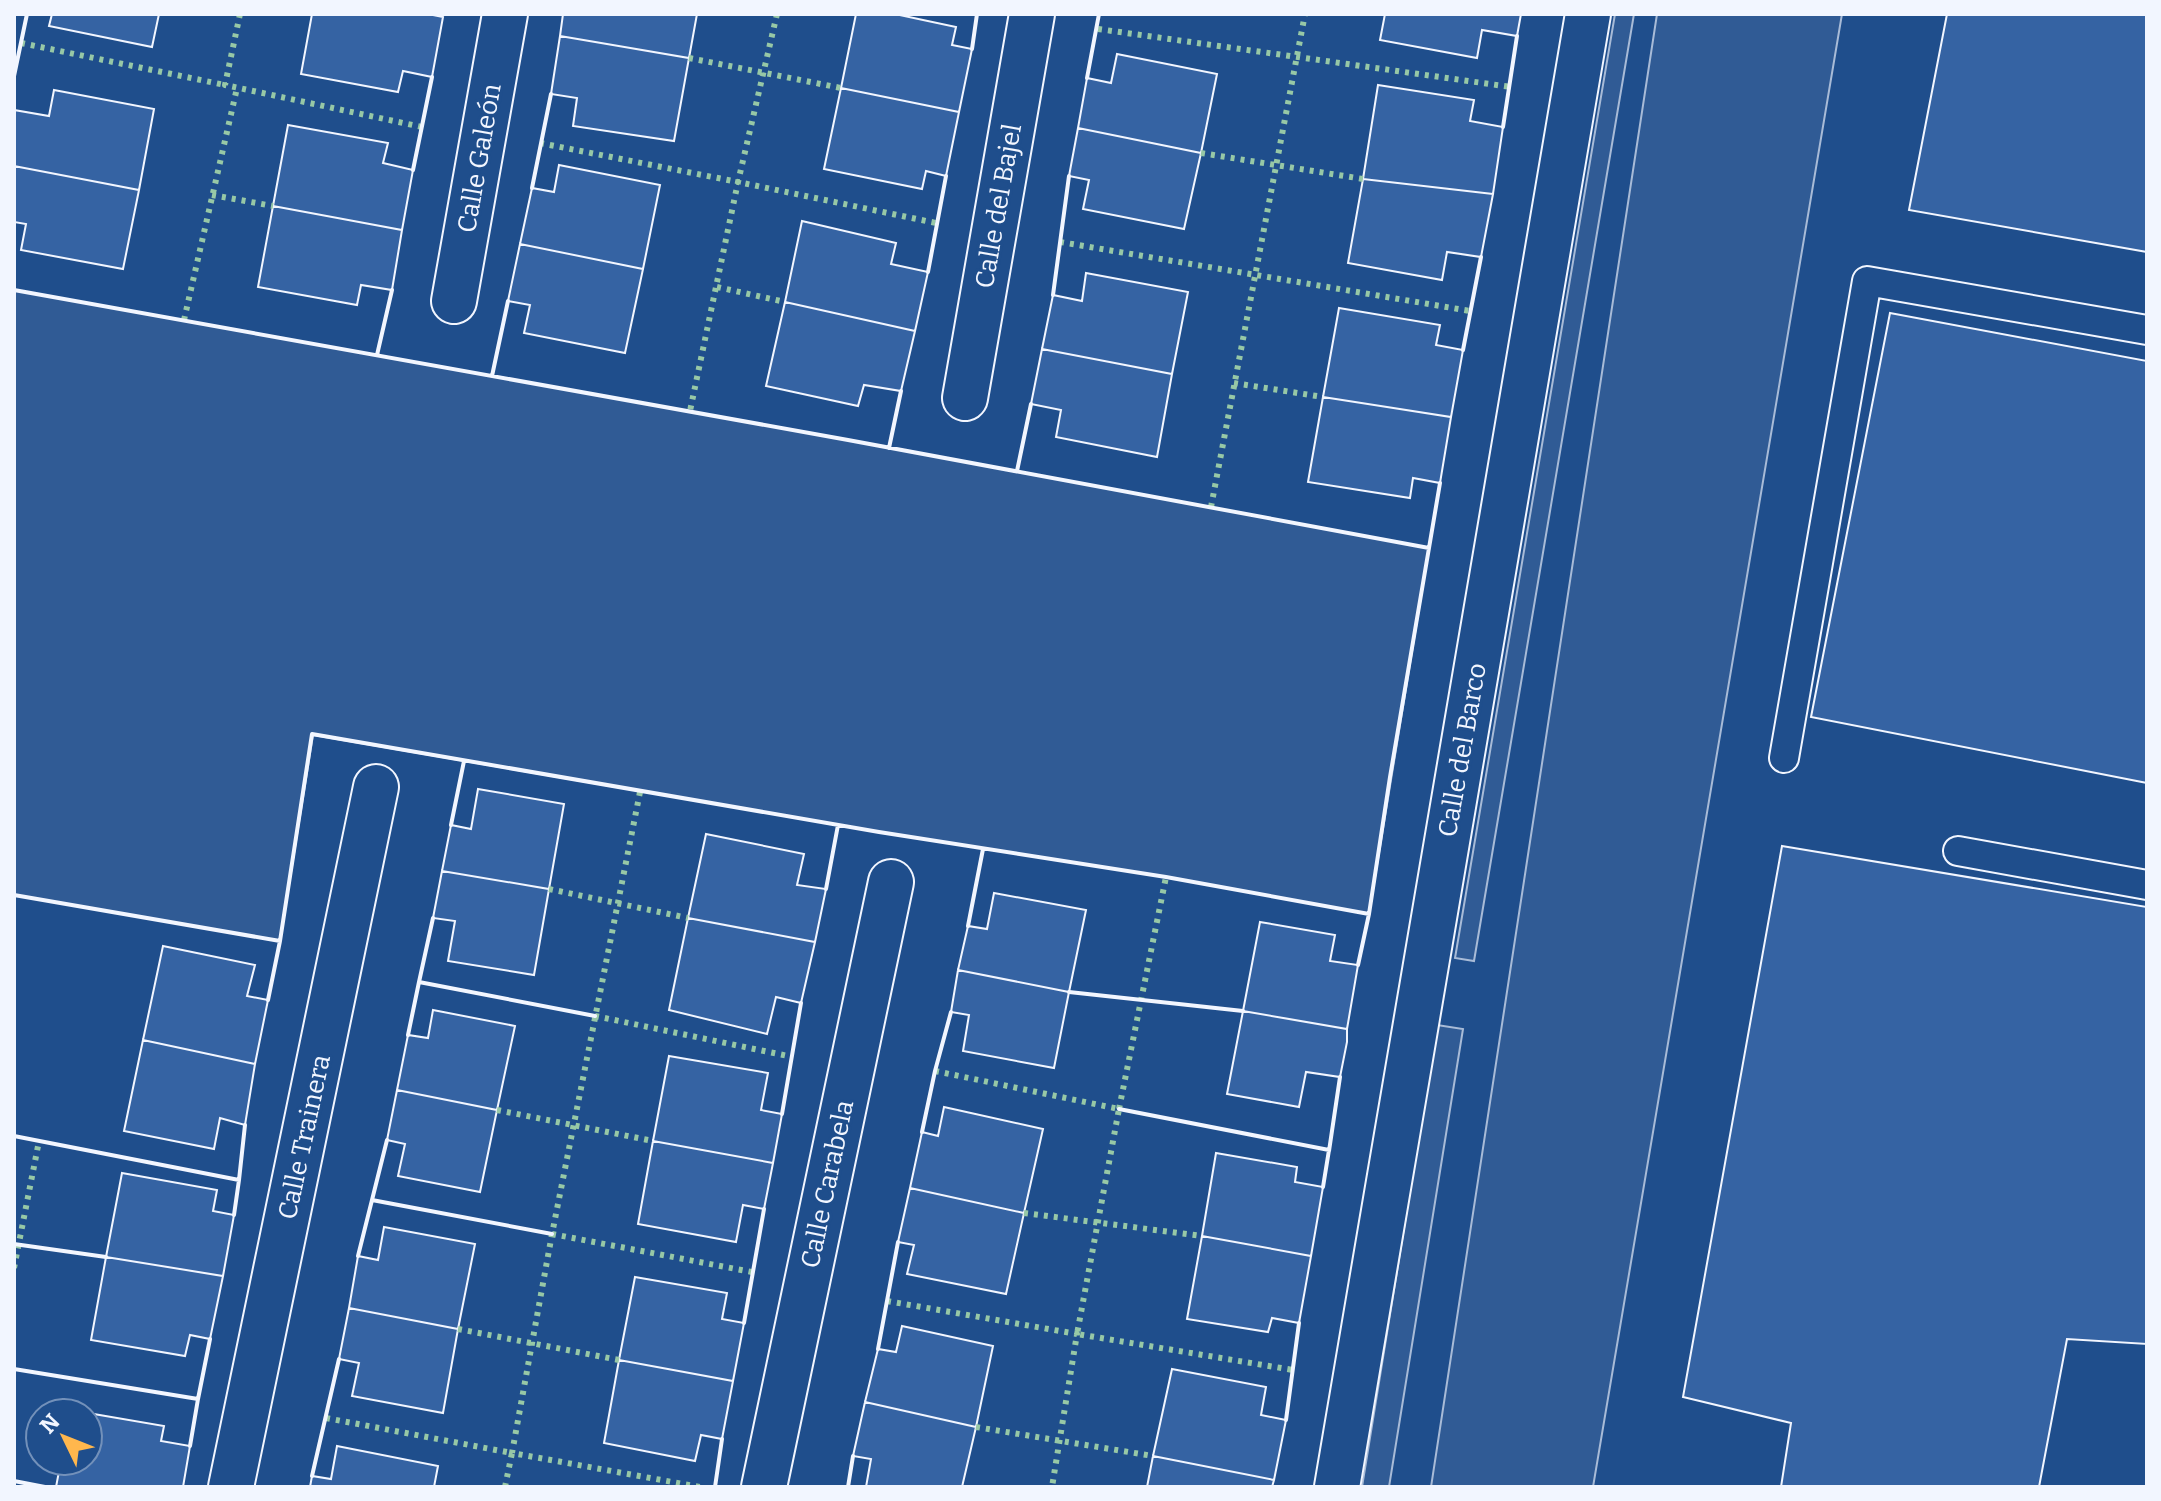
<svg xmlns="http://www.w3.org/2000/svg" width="2161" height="1501" font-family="Bitter,serif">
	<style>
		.built { fill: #305b95; stroke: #a8bbd7; stroke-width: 2 }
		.building { fill: #3563a3; stroke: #f2f6ff; stroke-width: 2 }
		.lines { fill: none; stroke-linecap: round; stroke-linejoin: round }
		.lane-casing { stroke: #f2f6ff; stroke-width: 32 }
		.street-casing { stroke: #f2f6ff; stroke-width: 48 }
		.lane { stroke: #1f4e8c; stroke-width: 28 }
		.street { stroke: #1f4e8c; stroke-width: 44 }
		.hedge { stroke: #97c8a6; stroke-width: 6; stroke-dasharray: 4 6; stroke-linecap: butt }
		.wall { stroke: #f2f6ff; stroke-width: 4 }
		.labels { text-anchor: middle; stroke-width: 6; stroke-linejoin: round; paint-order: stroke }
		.street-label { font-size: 26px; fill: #f2f6ff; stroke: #1f4e8c }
	</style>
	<rect width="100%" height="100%" fill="#1f4e8c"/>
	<path class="built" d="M 1615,14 L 1634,14 L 1474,961 L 1455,958 Z
		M 1657,14 L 1842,14 L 1593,1487 L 1431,1487 Z
		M 14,290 L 848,440 L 1429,548 L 1369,914 L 1166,877 L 879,832 L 313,735 L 280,941 L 14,895 Z
		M 1437,1025 L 1463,1029 L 1389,1487 L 1362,1487 Z"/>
	<path class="building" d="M 52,14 L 159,14 L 152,47 L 49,26 Z
		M 312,14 L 428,14 L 443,17 L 432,77 L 403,71 L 398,92 L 301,74 Z
		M 563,14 L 697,14 L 689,58 L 560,36 Z
		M 856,14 L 895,14 L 956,27 L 952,45 L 972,49 L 959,112 L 841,88 Z
		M 1385,14 L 1521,14 L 1517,36 L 1482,30 L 1477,58 L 1380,40 Z
		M 1947,14 L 2147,14 L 2147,252 L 1909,210 Z
		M 560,36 L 689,58 L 674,141 L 573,126 L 577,98 L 551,94 Z
		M 1117,54 L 1217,74 L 1201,153 L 1078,128 L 1087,78 L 1111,83 Z
		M 1378,85 L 1474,100 L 1470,121 L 1503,127 L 1493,194 L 1363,179 Z
		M 841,88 L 959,112 L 946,176 L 926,171 L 922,189 L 824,169 Z
		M 54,90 L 154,109 L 139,190 L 14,166 L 14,110 L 49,116 Z
		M 288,125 L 388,143 L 383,163 L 413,170 L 402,230 L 273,206 Z
		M 1078,128 L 1201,153 L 1184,229 L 1083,209 L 1089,180 L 1069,176 Z
		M 559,165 L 660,185 L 643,269 L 520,244 L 532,188 L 554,192 Z
		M 14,166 L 139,190 L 123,269 L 21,250 L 26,224 L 14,222 Z
		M 1363,179 L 1493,194 L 1481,257 L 1447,252 L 1442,280 L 1348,263 Z
		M 273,206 L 402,230 L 392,290 L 361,285 L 357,305 L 258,287 Z
		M 802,221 L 896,243 L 891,264 L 928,272 L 915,331 L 785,302 Z
		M 520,244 L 643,269 L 625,353 L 524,333 L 530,305 L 508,301 Z
		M 1086,273 L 1188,292 L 1172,374 L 1042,349 L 1053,295 L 1082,301 Z
		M 785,302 L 915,331 L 901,391 L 864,385 L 858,406 L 766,386 Z
		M 1339,308 L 1440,325 L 1436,345 L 1463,350 L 1451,417 L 1323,397 Z
		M 1890,313 L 2147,361 L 2147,783 L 1811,717 Z
		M 1042,349 L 1172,374 L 1157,457 L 1056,437 L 1061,410 L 1031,404 Z
		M 1323,397 L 1451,417 L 1440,483 L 1413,478 L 1410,498 L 1308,482 Z
		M 478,789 L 564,804 L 549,889 L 442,871 L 451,825 L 471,829 Z
		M 706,834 L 804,854 L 797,885 L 826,889 L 815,942 L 688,918 Z
		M 1782,846 L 2147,907 L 2147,1344 L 2067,1339 L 2039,1487 L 1781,1487 L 1791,1423 L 1683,1397 Z
		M 442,871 L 549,889 L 534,975 L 448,961 L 455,921 L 433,918 Z
		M 994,893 L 1086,910 L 1069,992 L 958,970 L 968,926 L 987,929 Z
		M 688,918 L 815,942 L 801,1003 L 776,997 L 767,1034 L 669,1010 Z
		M 1260,922 L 1335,935 L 1330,961 L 1358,965 L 1347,1029 L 1243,1011 Z
		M 163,946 L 255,965 L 247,996 L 268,1000 L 255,1064 L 143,1040 Z
		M 958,970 L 1069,992 L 1054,1068 L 963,1051 L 969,1015 L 951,1012 Z
		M 433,1010 L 515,1026 L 497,1110 L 397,1090 L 408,1035 L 428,1038 Z
		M 1243,1011 L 1347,1029 L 1347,1042 L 1340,1077 L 1306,1072 L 1299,1107 L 1227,1094 Z
		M 143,1040 L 255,1064 L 245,1125 L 220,1118 L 214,1149 L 124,1131 Z
		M 669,1056 L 768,1073 L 761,1110 L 782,1114 L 773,1163 L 653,1141 Z
		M 397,1090 L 497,1110 L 480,1192 L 398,1176 L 405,1144 L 387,1140 Z
		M 944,1107 L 1043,1129 L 1024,1213 L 910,1188 L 922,1132 L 938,1136 Z
		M 653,1141 L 773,1163 L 764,1209 L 743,1205 L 736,1242 L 638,1224 Z
		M 1216,1153 L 1297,1167 L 1295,1182 L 1323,1187 L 1311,1256 L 1202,1236 Z
		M 122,1173 L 217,1190 L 213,1211 L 234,1215 L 223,1276 L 106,1257 Z
		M 910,1188 L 1024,1213 L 1006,1294 L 907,1274 L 914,1245 L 898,1242 Z
		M 384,1227 L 475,1244 L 458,1329 L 349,1308 L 358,1256 L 378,1260 Z
		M 1202,1236 L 1311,1256 L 1299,1323 L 1272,1318 L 1268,1332 L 1187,1319 Z
		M 106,1257 L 223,1276 L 210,1339 L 190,1335 L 185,1356 L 91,1340 Z
		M 635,1277 L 727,1293 L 722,1319 L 744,1323 L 733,1381 L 619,1360 Z
		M 349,1308 L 458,1329 L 443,1413 L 352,1396 L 359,1363 L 339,1359 Z
		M 902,1326 L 993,1346 L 976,1427 L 865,1402 L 878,1349 L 896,1352 Z
		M 619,1360 L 733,1381 L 722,1439 L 701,1435 L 695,1461 L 604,1443 Z
		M 1172,1369 L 1266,1387 L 1261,1415 L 1286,1420 L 1274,1480 L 1153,1456 Z
		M 865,1402 L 976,1427 L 962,1487 L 866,1487 L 871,1459 L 853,1456 Z
		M 88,1413 L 164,1426 L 161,1441 L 190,1446 L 183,1487 L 56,1487 L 61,1461 L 88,1461 Z
		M 337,1446 L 438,1466 L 434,1487 L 310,1487 L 312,1476 L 331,1479 Z
		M 1153,1456 L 1274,1480 L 1272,1487 L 1147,1487 Z"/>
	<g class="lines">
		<g class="lane-casing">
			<path id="lane" d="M 1784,758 L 1867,281 L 2147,330
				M 1958,851 L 2147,885"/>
		</g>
		<g class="street-casing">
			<path id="street" d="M 454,301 L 505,14
				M 965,398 L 1032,14
				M 231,1487 L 376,787
				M 764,1487 L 891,882
				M 1337,1487 L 1588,14"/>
		</g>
		<use href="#lane" class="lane"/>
		<use href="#street" class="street"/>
		<path class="hedge" d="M 240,14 L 225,85 L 422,127
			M 777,14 L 738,182 L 936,223
			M 1098,29 L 1511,87
			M 21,43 L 225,85
			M 689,58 L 841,88
			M 540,143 L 738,182 L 690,411
			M 1201,153 L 1363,179
			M 212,195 L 273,206
			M 1060,242 L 1470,311
			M 717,287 L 785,302
			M 184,320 L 237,88
			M 1234,383 L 1323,397
			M 1211,507 L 1305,14
			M 640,792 L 552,1234 L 512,1453 L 700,1487
			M 549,889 L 688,918
			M 595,1016 L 793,1057
			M 935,1071 L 1119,1109 L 1077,1334 L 1293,1370
			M 1119,1109 L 1166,877
			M 497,1110 L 653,1141
			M 1024,1213 L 1202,1236
			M 552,1234 L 752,1272
			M 14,1268 L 39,1141
			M 887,1301 L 1077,1334 L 1052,1487
			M 458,1329 L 619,1360
			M 326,1418 L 512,1453 L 505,1487
			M 976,1427 L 1153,1456"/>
		<path class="wall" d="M 972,49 L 977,14
			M 14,76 L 27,14
			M 1087,78 L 1099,14
			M 1503,127 L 1517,36
			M 413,170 L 432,77
			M 532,188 L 551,94
			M 928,272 L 946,176
			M 14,290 L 848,440 L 1429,548 L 1390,777 L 1369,914 L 1166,877 L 879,832 L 312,734 L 280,941 L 14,895
			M 1053,295 L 1069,176
			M 1463,350 L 1481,257
			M 377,355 L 392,290
			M 492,376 L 508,301
			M 889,448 L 901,391
			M 1017,471 L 1031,404
			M 1429,548 L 1440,483
			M 451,825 L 464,761
			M 826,889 L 838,825
			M 968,926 L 983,849
			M 1358,965 L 1369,914
			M 419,982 L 433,918
			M 1069,992 L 1243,1011
			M 268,1000 L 280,941
			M 408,1035 L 419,982 L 595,1016
			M 1119,1109 L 1329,1150 L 1323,1187
			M 782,1114 L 801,1003
			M 922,1132 L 935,1071 L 951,1012
			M 14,1136 L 239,1180 L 234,1215
			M 1329,1151 L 1340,1077
			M 239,1180 L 245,1125
			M 372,1200 L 387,1140
			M 14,1244 L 106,1257
			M 358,1256 L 372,1200 L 552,1234
			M 744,1323 L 764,1209
			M 878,1349 L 898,1242
			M 14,1369 L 198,1399 L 190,1446
			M 198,1399 L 210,1339
			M 1286,1420 L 1299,1323
			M 312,1476 L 339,1359
			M 14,1481 L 45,1487
			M 715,1487 L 722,1439
			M 848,1487 L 853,1456"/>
	</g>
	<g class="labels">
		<g class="street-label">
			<text transform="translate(479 158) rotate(-80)" y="9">Calle Galeón</text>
			<text transform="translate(998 206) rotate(-80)" y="9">Calle del Bajel</text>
			<text transform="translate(1462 750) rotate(-80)" y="9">Calle del Barco</text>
			<text transform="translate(304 1137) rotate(-78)" y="9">Calle Trainera</text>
			<text transform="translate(827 1184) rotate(-78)" y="9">Calle Carabela</text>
		</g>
	</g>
	<rect width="2161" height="1501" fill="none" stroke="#f2f6ff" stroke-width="32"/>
	<g transform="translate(64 1437) rotate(313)"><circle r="38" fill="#1f4e8c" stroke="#7391ba" stroke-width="2"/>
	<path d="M0-6L14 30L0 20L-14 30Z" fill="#ffb74d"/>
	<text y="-12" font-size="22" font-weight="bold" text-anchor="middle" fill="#f2f6ff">N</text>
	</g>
</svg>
